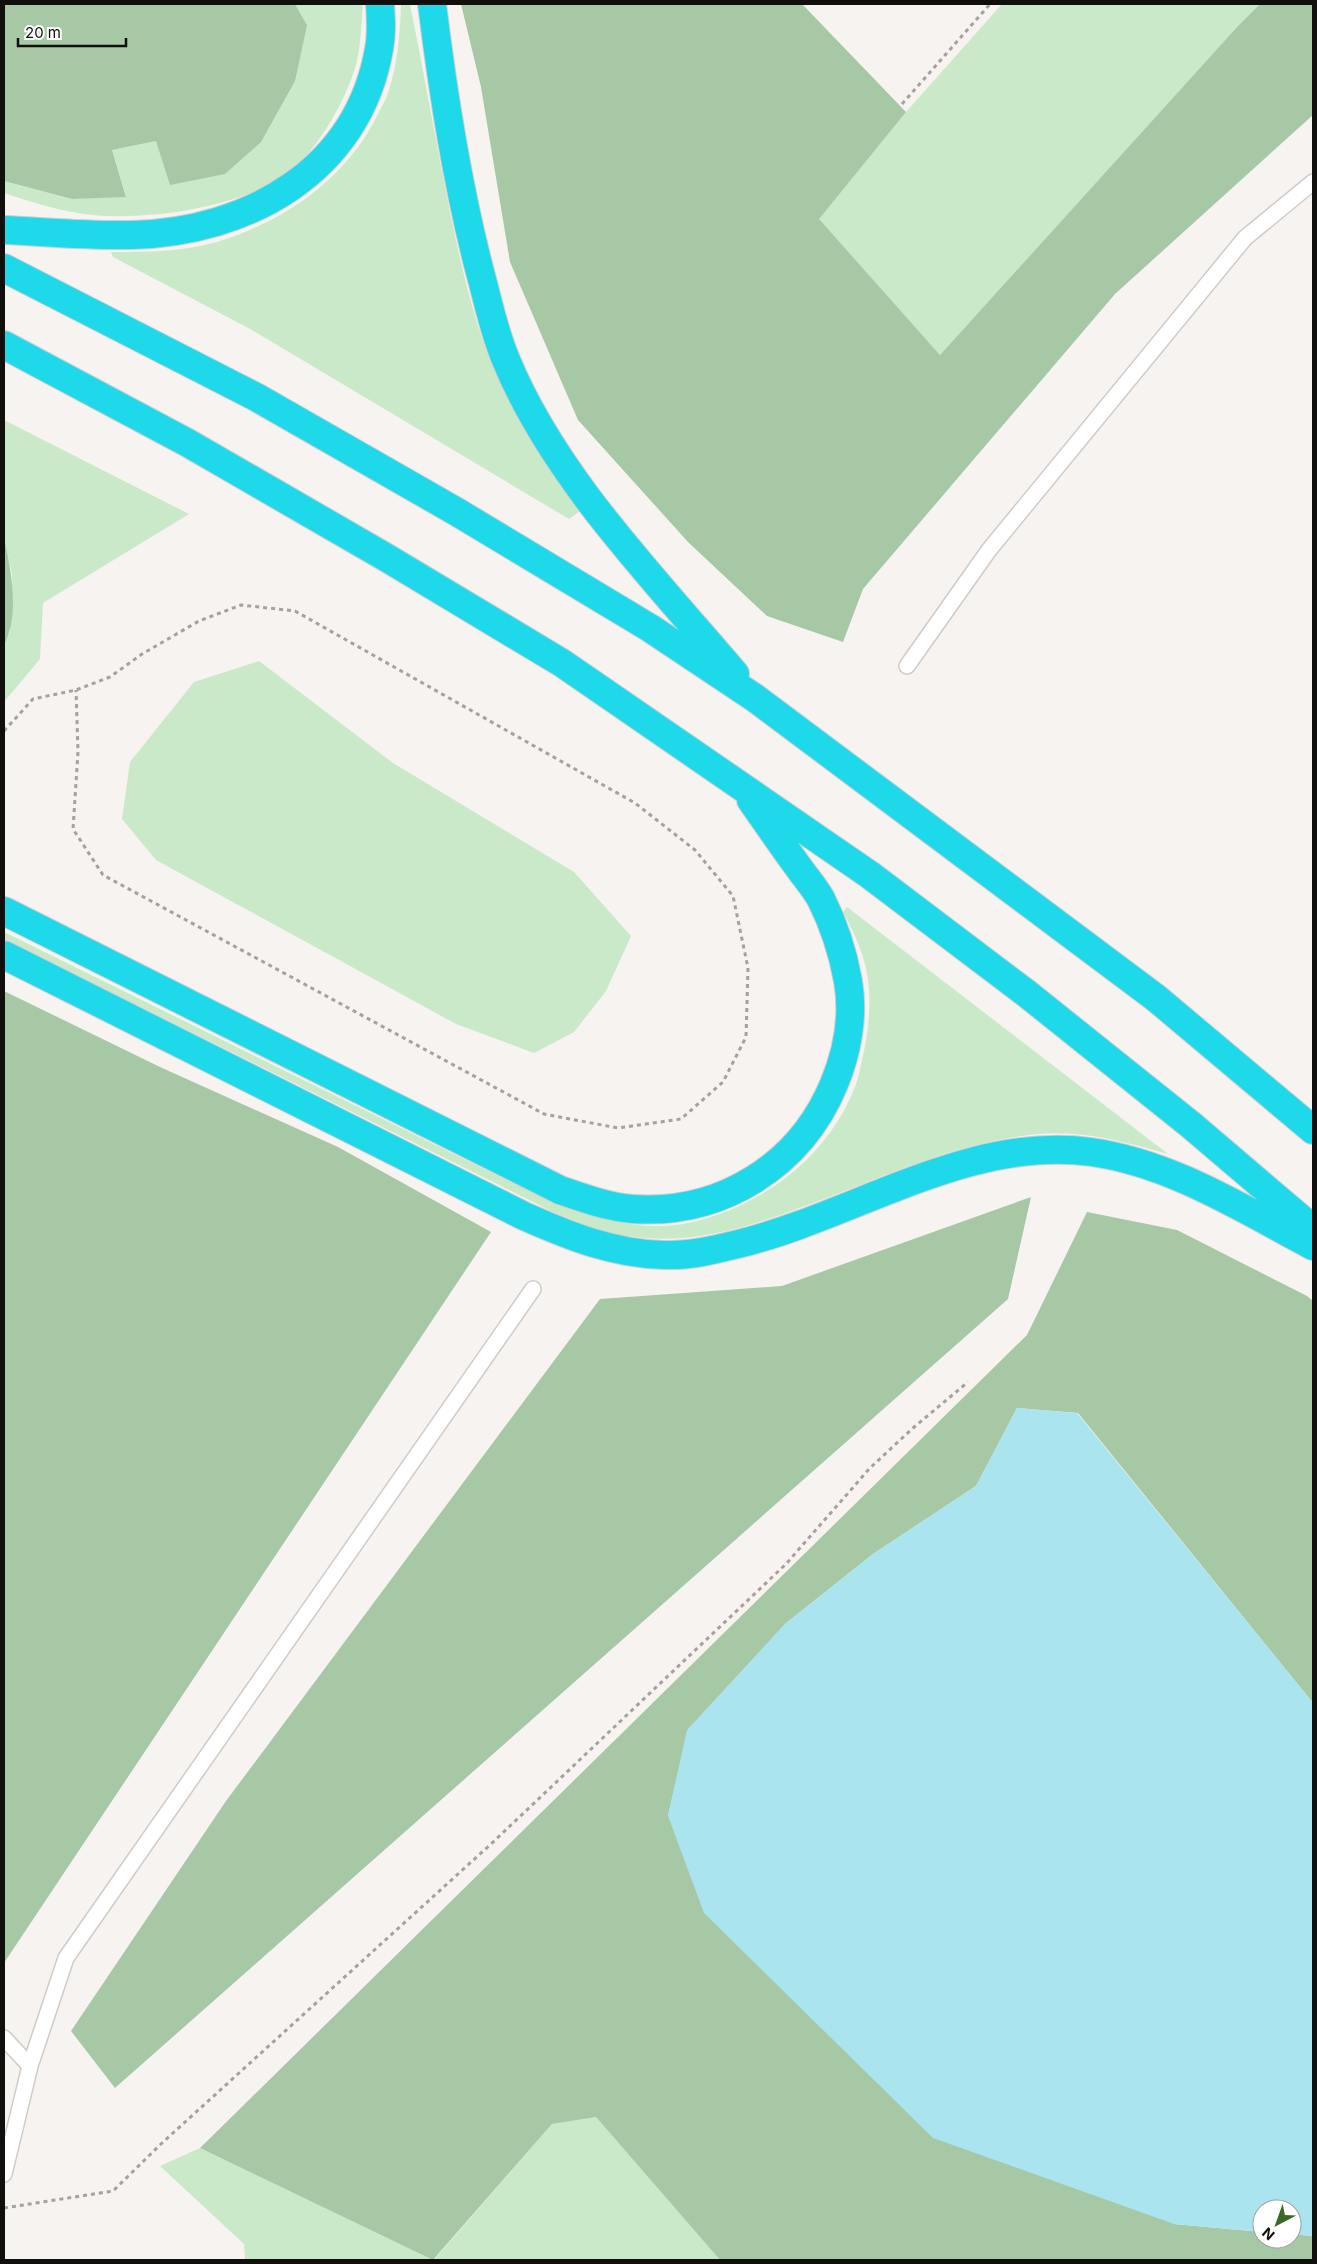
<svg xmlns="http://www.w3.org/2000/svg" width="1317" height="2264" font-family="Inter,sans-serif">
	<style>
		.green { fill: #cae9c9 }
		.forest { fill: #a6c8a5 }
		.water { fill: #aae4ee }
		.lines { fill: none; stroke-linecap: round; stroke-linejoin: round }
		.lane-casing { stroke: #cfccc8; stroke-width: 18 }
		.highway-casing { stroke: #cfcfcf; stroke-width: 30 }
		.path { stroke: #a4a19f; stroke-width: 3; stroke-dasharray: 4 4; stroke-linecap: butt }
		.lane { stroke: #fff; stroke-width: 15 }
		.highway { stroke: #1ed9e9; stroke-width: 28 }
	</style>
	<rect width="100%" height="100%" fill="#f7f3f0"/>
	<path class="green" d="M 295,4 L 363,4 C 361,23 361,50 355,68 C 346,98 323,140 300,162 C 257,205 165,218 107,216 C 73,215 36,204 4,193 L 4,181 L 72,199 L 126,196 L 112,150 L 156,141 L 307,25 Z
		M 401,4 L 410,4 C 424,73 436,143 450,212 C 462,269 475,329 500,383 C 522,428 551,470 580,511 L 569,519 L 252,330 L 113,257 L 111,252 C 146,252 183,252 217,242 C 285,221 346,179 378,114 C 382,106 387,98 389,90 C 398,62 400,33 401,4 Z
		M 1002,4 L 1260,4 L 1237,27 L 940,355 L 818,219 L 906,112 Z
		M 4,420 L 189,514 L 43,603 L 40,659 L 4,702 L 4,645 L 10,632 L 12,574 L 4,537 Z
		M 259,661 L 393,763 L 574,872 L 631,936 L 606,991 L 574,1032 L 534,1053 L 456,1024 L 156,860 L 122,819 L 130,762 L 194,682 Z
		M 847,907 L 1168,1154 C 1126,1142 1083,1130 1038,1134 C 963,1141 891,1173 821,1200 C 760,1223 701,1245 634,1237 C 605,1234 578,1222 551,1211 L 4,939 L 4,932 L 547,1200 C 590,1217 641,1233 688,1223 C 763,1206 829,1157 856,1084 C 860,1073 861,1062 864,1051 C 870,1024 872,991 865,964 C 860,945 852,929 843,912 Z
		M 596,2117 L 720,2260 L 434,2260 L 552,2124 Z
		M 200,2148 L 433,2260 L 245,2260 L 244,2244 L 160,2166 Z"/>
	<path class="forest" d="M 4,4 L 295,4 L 307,25 L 295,81 L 261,142 L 225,174 L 170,185 L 156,141 L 112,150 L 126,197 L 72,199 L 4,181 Z
		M 461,4 L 802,4 L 906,112 L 819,219 L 940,355 L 1237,27 L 1260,4 L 1313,4 L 1313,115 L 1115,294 L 863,589 L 843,642 L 767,616 L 688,542 L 578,420 L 510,262 L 481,87 Z
		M 4,537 C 11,569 20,616 4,645 Z
		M 4,991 L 160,1067 L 338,1147 L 491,1232 L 4,1963 Z
		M 1031,1197 L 1008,1299 L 115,2088 L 71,2031 L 226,1801 L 600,1299 L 782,1286 Z
		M 1087,1212 L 1177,1230 L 1307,1296 L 1313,1301 L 1313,1703 L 1078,1413 L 1017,1408 L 976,1486 L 873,1554 L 785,1624 L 688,1730 L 668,1816 L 1174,2224 L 1262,2232 L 1262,2239 L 1292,2239 L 1292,2234 L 1313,2236 L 1313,2260 L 720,2260 L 596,2117 L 552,2124 L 433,2260 L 200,2148 L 1027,1335 Z"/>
	<path class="water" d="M 1017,1408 L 1077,1413 L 1313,1703 L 1313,2236 L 1292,2234 L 1292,2209 L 1262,2209 L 1262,2232 L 1174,2224 L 933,2138 L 704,1913 L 668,1816 L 687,1730 L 785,1624 L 873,1554 L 976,1486 Z"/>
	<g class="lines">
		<g class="lane-casing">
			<path id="lane" d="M 907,666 L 989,550 L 1245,238 L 1313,182
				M 4,2038 L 30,2066
				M 4,2174 L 30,2066 L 66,1958 L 533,1289"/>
		</g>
		<g class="highway-casing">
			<path id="highway" d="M 432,4 C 443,94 457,184 480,272 C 488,301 494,332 506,360 C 554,477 654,578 735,674
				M 4,230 C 46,232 90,236 132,235 C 248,232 358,171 379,49 C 382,34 381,19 380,4
				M 4,268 L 256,397 L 457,512 L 650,628 L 755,698 L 1156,998 L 1313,1130
				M 4,345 L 188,443 L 387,558 L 562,663 L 870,875 L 1026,993 L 1191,1125 L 1313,1229
				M 4,911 L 560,1190 C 583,1198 608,1207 633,1209 C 721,1215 800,1166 834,1084 C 847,1053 854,1016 848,981 C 843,953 834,925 821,899 C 815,888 806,878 799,868 C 783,846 767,823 751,800
				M 4,955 L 524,1216 C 569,1236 614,1254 664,1255 C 689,1256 714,1250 738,1244 C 854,1216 968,1135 1091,1152 C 1171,1163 1243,1209 1313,1246"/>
		</g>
		<path class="path" d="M 902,104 L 990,4
			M 4,731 L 33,699 L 76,690 L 110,677 L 142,654 L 199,621 L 241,605 L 295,611 L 635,803 L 695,850 L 733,896 L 748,968 L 746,1037 L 723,1082 L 681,1119 L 618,1128 L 544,1114 L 103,875 L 73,829 L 78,752 L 76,690
			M 4,2208 L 113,2191 L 162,2143 L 491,1844 L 786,1564 L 870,1468 L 913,1428 L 968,1382"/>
		<use href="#lane" class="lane"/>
		<use href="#highway" class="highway"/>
	</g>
	<rect width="1317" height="2264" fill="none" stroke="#100f0e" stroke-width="10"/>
	<g transform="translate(1277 2224) rotate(221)"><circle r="24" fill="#ffffff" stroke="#9f9f9f"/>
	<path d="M0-4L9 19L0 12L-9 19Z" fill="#3c6725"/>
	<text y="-8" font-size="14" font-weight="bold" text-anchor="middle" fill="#100f0e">N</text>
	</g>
	<path d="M18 38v8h108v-8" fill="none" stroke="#100f0e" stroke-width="2.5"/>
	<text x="25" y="38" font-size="15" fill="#100f0e" stroke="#ffffff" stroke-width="4" paint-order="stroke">20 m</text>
</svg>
